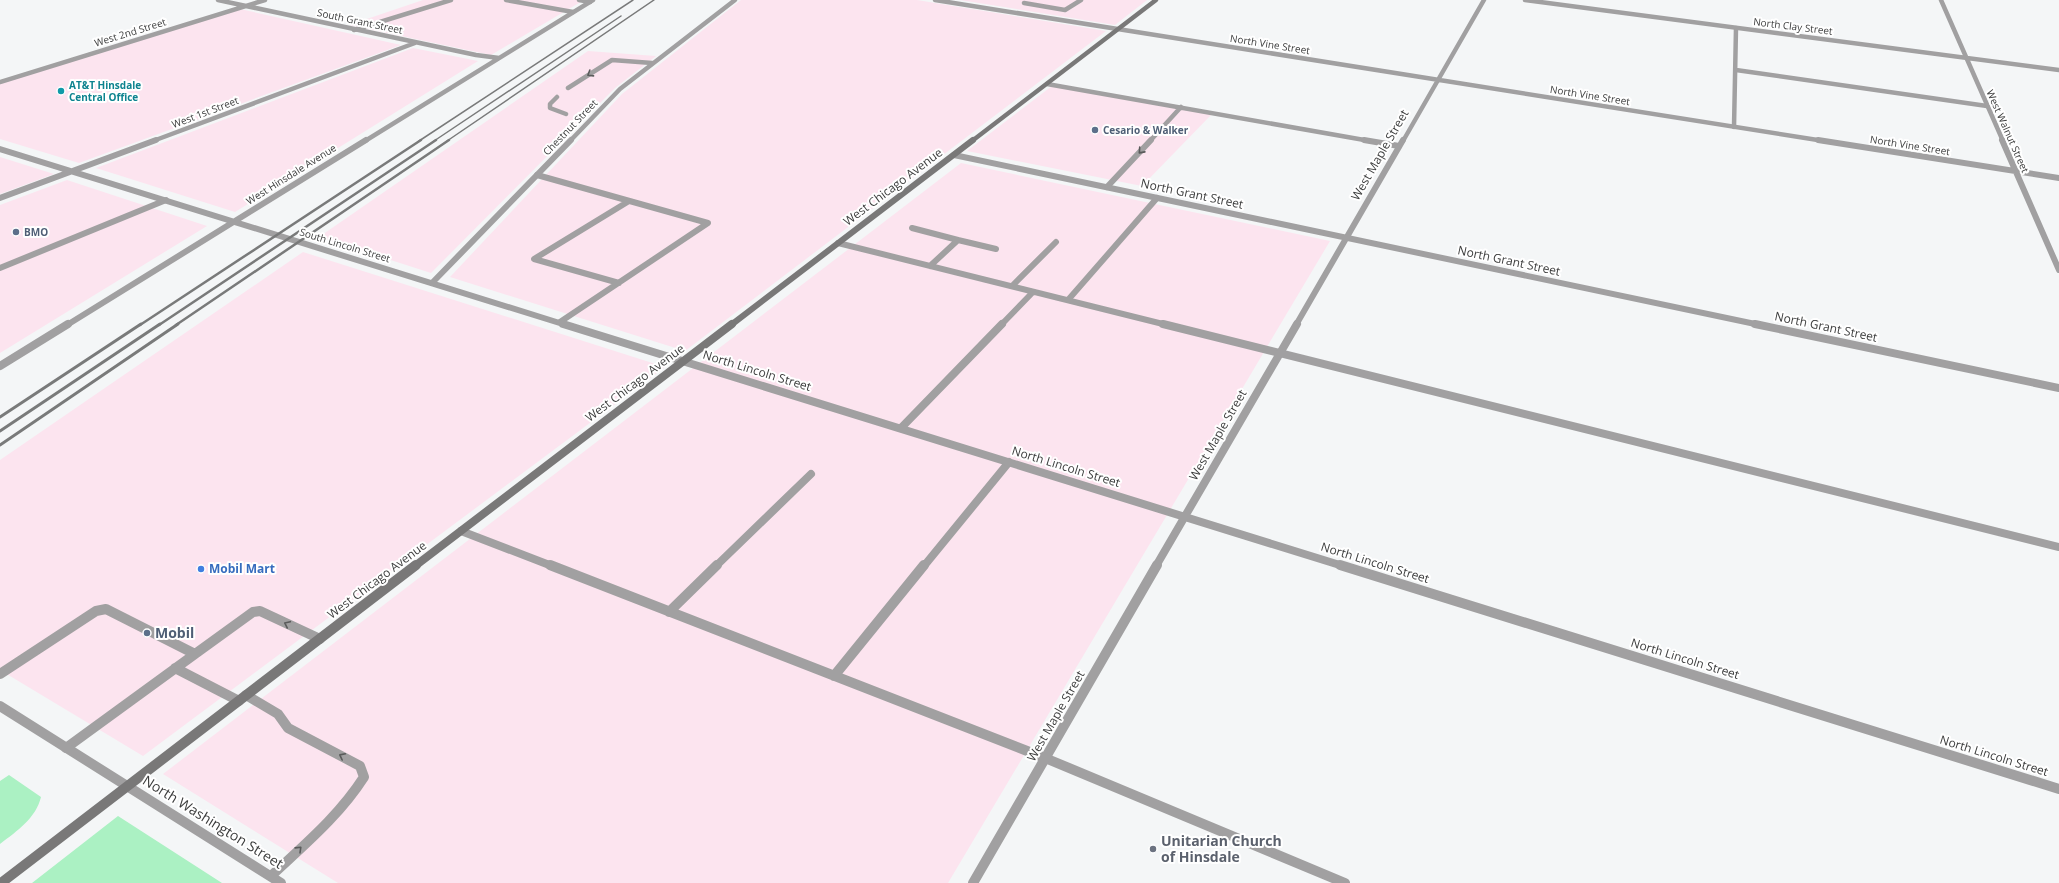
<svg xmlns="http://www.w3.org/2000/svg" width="2059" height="883" font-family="'Open Sans',sans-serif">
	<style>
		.commercial { fill: #fce4ef }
		.green { fill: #abf1c3 }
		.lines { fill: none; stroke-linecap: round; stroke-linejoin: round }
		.lane-far3 { stroke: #a1a0a1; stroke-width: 4.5 }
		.lane-far2 { stroke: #a1a0a1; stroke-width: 6 }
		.lane-far1 { stroke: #a1a0a1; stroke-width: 8 }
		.lane { stroke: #a1a0a1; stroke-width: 10 }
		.street-far3 { stroke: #a1a0a1; stroke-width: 4.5 }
		.street-far2 { stroke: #a1a0a1; stroke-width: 6 }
		.street-far1 { stroke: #a1a0a1; stroke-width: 8 }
		.street { stroke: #a1a0a1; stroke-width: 10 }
		.secondary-far3 { stroke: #797878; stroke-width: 4.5 }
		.secondary-far2 { stroke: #797878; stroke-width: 6 }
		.secondary-far1 { stroke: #797878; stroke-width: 8 }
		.secondary { stroke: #797878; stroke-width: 10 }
		.rail-far2 { stroke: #797a7a; stroke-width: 1.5 }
		.rail-far1 { stroke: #797a7a; stroke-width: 2.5 }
		.rail { stroke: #797a7a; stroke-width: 3 }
		.oneway { stroke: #5a5b5b }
		.culture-dot { fill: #0f9aa8; stroke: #fff; stroke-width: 1.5 }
		.service-dot { fill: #5c6f8a; stroke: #fff; stroke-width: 1.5 }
		.shop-dot { fill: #3f7fe0; stroke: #fff; stroke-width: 1.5 }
		.worship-dot { fill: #6b7280; stroke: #fff; stroke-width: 1.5 }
		.labels { text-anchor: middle; stroke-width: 4; stroke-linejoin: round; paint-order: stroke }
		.far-street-label { font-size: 10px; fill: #3c3d3d; stroke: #fff }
		.far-culture-label { font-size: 10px; font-weight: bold; fill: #0d838f; stroke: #fff; text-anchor: start }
		.far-service-label { font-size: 10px; font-weight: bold; fill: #4e5e75; stroke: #fff; text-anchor: start }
		.street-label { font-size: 12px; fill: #3c3d3d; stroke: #fff }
		.shop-label { font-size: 12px; font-weight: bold; fill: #366cbe; stroke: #fff; text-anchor: start }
		.near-service-label { font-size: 14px; font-weight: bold; fill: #4e5e75; stroke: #fff; text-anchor: start }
		.near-street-label { font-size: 14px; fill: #3c3d3d; stroke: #fff }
		.near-worship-label { font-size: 14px; font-weight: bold; fill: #5b616d; stroke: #fff; text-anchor: start }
	</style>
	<rect width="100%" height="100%" fill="#f4f6f7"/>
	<path class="commercial" d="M 423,0 L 584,0 L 491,55 L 349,25 Z
		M 741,0 L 917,0 L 1106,31 L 685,351 L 450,277 L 622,94 Z
		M 960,0 L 1147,0 L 1115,25 Z
		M 240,9 L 401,45 L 79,163 L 0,139 L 0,83 Z
		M 413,48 L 478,61 L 235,212 L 96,168 Z
		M 588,51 L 656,56 L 615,88 L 431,273 L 319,237 Z
		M 1052,86 L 1212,114 L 1142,186 L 967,151 Z
		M 0,157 L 54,174 L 0,194 Z
		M 961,163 L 1330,241 L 948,883 L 338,883 L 163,774 Z
		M 67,180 L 207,226 L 0,353 L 0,205 Z
		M 303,252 L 665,367 L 143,756 L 0,670 L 0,460 Z"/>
	<path class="green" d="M 9,775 L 41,797 C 36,818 17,831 0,844 L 0,781 Z
		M 118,816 L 222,883 L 32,883 Z"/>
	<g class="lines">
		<path class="lane-far3" d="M 506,0 L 573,12
			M 579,0 L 590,2
			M 1024,3 L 1065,10 L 1081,0
			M 354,30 L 451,0
			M 1736,70 L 1987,106
			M 1047,84 L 1370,141
			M 568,88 L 612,60 L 652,63
			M 557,97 L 550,104 L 550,108 L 566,114
			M 1734,127 L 1736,28
			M 1150,141 L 1181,107"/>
		<path class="lane-far2" d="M 1364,140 L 1399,146
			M 537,175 L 708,223 L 560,322
			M 1107,187 L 1151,140
			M 912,228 L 958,240
			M 838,243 L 1167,325
			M 930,266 L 958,240 L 996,249
			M 0,268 L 166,200
			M 619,283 L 534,259 L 629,201
			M 1012,286 L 1056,242
			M 1068,300 L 1157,198
			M 1001,325 L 1033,292"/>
		<path class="lane-far1" d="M 1163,324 L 2059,547
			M 901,428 L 1002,324
			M 461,531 L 552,566
			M 716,566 L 811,474
			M 924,566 L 1009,462"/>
		<path class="lane" d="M 550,565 L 1045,758 L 1345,883
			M 669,612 L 717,565
			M 195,654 L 253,612 L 260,611 L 320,639
			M 175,668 L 239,701
			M 0,674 L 96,611 L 106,609 L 195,654 L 66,748
			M 834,676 L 924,565
			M 246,695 L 278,714 L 288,728 L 360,766 L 364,777 C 339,816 304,845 271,876"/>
		<path class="street-far3" d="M 218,0 L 476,55 L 499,58
			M 935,0 L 1824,141
			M 1525,0 L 2059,70
			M 1941,0 L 2003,141
			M 0,82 L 265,0
			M 153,141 L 415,43
			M 365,141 L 593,0
			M 570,141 L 620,89 L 735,0
			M 1403,141 L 1484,0"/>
		<path class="street-far2" d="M 1818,140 L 2059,178
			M 2002,140 L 2059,270
			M 0,149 L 566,325
			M 954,155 L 1760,325
			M 0,198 L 156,140
			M 432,283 L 571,140
			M 67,325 L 366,140
			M 1296,325 L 1403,140"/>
		<path class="street-far1" d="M 563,324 L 1343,566
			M 1755,324 L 2059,388
			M 0,366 L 68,324
			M 1156,566 L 1297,324"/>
		<path class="street" d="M 1340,565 L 2059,789
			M 0,706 L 281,883
			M 973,883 L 1157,565"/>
		<path class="secondary-far3" d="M 972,141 L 1156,0"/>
		<path class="secondary-far2" d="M 731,325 L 973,140"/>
		<path class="secondary-far1" d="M 415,566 L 732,324"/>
		<path class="secondary" d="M 1,883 L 416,565"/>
		<path class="rail-far2" d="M 419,141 L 633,0
			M 434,141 L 621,16
			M 447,141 L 654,0"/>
		<path class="rail-far1" d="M 140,325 L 421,140
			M 159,325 L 436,140
			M 176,325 L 449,140"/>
		<path class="rail" d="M 0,417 L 141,324
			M 0,431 L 160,324
			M 0,445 L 178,324"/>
	</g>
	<defs><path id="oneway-chevron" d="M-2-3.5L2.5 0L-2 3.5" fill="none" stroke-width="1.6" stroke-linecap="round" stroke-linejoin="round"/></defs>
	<g class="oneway">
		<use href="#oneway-chevron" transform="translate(590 74) rotate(148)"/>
		<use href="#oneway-chevron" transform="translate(1141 151) rotate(132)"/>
		<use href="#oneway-chevron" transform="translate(287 624) rotate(-155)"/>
		<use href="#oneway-chevron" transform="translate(342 756) rotate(-153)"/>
		<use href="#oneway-chevron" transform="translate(299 849) rotate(-44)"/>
	</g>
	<circle class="culture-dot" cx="61" cy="91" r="4"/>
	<g class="service-dot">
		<circle cx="1095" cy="130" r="4"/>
		<circle cx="16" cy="232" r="4"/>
		<circle cx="147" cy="633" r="4"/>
	</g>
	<circle class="shop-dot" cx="201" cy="569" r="4"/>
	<circle class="worship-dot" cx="1153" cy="849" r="4"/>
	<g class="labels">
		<g class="far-street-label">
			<text transform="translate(360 21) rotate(12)" y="4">South Grant Street</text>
			<text transform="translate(1793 26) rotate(7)" y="4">North Clay Street</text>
			<text transform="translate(130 32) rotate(-17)" y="4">West 2nd Street</text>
			<text transform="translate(1270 44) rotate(9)" y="4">North Vine Street</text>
			<text transform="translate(1590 95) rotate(9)" y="4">North Vine Street</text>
			<text transform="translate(205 112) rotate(-21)" y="4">West 1st Street</text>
			<text transform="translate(570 127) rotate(-46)" y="4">Chestnut Street</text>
			<text transform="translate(2008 131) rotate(66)" y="4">West Walnut Street</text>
			<text transform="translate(1910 145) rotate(9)" y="4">North Vine Street</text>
			<text transform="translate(291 174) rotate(-32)" y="4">West Hinsdale Avenue</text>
			<text transform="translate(345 245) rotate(17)" y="4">South Lincoln Street</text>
		</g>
		<g class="far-culture-label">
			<text x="69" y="89">AT&amp;T Hinsdale<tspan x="69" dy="12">Central Office</tspan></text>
		</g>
		<g class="far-service-label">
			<text x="1103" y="134">Cesario &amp; Walker</text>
			<text x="24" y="236">BMO</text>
		</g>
		<g class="street-label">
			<text transform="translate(1380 155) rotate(-60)" y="4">West Maple Street</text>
			<text transform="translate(893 187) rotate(-37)" y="4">West Chicago Avenue</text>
			<text transform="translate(1192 194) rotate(12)" y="4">North Grant Street</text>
			<text transform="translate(1509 261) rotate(12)" y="4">North Grant Street</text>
			<text transform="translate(1826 327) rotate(12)" y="4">North Grant Street</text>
			<text transform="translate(757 371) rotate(17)" y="4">North Lincoln Street</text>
			<text transform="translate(635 383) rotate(-37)" y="4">West Chicago Avenue</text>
			<text transform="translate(1218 435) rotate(-60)" y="4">West Maple Street</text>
			<text transform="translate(1066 467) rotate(17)" y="4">North Lincoln Street</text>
			<text transform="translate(1375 563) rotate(17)" y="4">North Lincoln Street</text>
			<text transform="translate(377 580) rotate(-37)" y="4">West Chicago Avenue</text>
			<text transform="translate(1685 659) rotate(17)" y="4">North Lincoln Street</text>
			<text transform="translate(1056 716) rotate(-60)" y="4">West Maple Street</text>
			<text transform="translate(1994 756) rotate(17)" y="4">North Lincoln Street</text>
		</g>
		<g class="shop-label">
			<text x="209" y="573">Mobil Mart</text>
		</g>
		<g class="near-service-label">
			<text x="155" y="638">Mobil</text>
		</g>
		<g class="near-street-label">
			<text transform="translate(213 822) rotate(32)" y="5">North Washington Street</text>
		</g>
		<g class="near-worship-label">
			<text x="1161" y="846">Unitarian Church<tspan x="1161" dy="16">of Hinsdale</tspan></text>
		</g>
	</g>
</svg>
